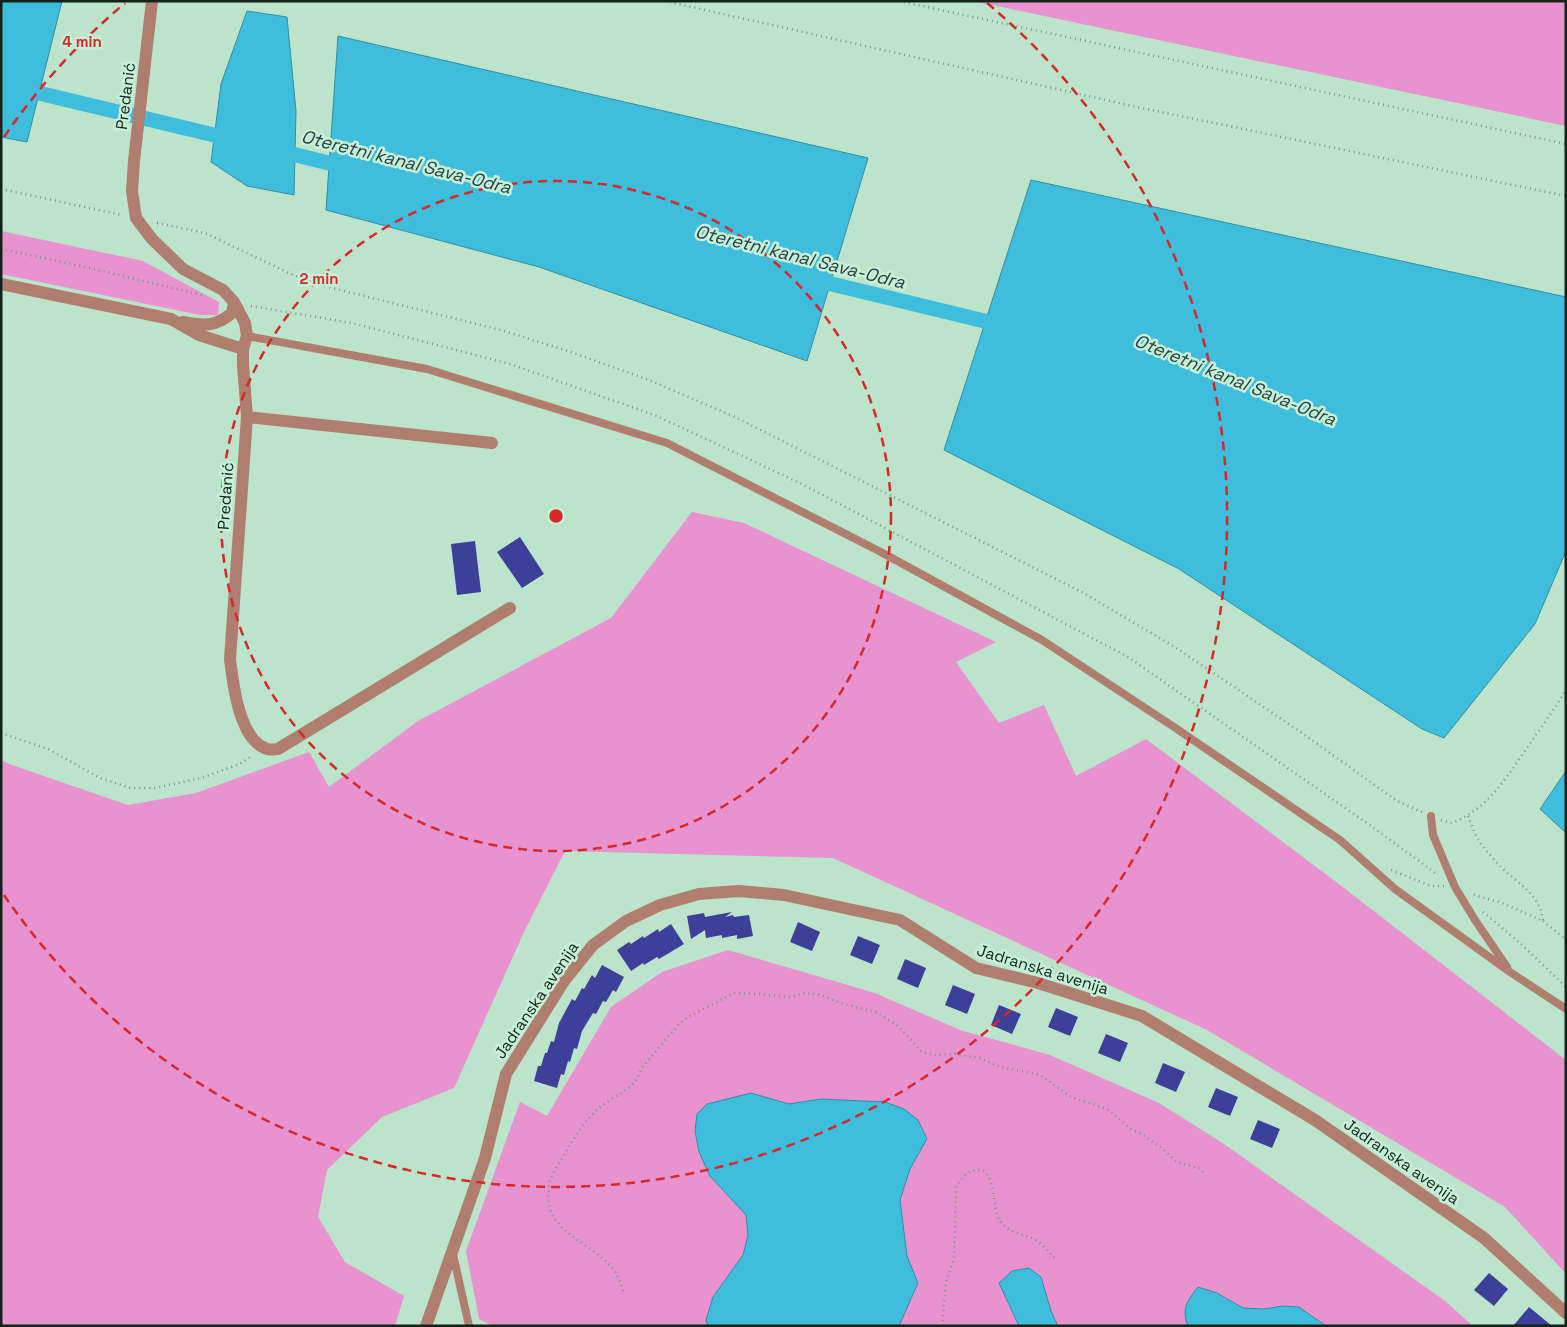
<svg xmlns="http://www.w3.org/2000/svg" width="1567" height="1327" font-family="'Space Grotesk',sans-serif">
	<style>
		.green { fill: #e892d0 }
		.water { fill: #3fbddc; stroke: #328fa2 }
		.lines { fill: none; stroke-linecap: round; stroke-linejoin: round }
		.canal { stroke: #3fbddc; stroke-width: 15 }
		.building { fill: #3e3f99 }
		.path { stroke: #799885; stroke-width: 2.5; stroke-dasharray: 1 4; stroke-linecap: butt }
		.lane { stroke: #af7e6f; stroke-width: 8 }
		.street { stroke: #af7e6f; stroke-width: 12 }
		.ring { fill: none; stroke: #d62828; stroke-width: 2.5; stroke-dasharray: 9 6 }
		.labels { text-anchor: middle; stroke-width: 5; stroke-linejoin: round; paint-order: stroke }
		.street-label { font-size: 16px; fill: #132319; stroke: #c7f1d7 }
		.water-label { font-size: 18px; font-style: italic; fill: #243f46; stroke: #c7f1d7 }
		.centre { fill: #d62828; stroke: #c7f1d7; stroke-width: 2.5 }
		.ring-label { font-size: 15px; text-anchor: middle; font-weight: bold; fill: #d62828; stroke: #c7f1d7; stroke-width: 5; stroke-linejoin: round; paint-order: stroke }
	</style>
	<rect width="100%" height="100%" fill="#bbe4ca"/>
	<path class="green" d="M 973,1 L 1566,1 L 1566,126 Z
		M 1,231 L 143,261 L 219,302 L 218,315 L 200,315 L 1,274 Z
		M 692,512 L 744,523 L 996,642 L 956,662 L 999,723 L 1044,705 L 1076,776 L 1146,739 L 1348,891 L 1562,1057 L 1566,1061 L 1566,1274 L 1505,1207 L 1207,1030 L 833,858 L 565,851 L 524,932 L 454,1088 L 382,1117 L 327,1170 L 318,1217 L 345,1262 L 404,1296 L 395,1326 L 1,1326 L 1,760 L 9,764 L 128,805 L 196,793 L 309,752 L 329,787 L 418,721 L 611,618 Z
		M 728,950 L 875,993 L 960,1030 L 1050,1055 L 1159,1103 L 1224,1144 L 1445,1301 L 1473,1326 L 493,1326 L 479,1319 L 466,1251 L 520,1102 L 547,1116 L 611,1007 L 662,972 Z"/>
	<path class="water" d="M 1,1 L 62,1 L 27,142 L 1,137 Z
		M 247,11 L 287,17 L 296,111 L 294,195 L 247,186 L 211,162 L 221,84 Z
		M 338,36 L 868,158 L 807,361 L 539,267 L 326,210 Z
		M 1031,180 L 1566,297 L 1566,551 L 1535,624 L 1444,738 L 1422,729 L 1179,569 L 944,450 Z
		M 1566,771 L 1566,833 L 1540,809 Z
		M 751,1093 L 789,1104 L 821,1099 L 885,1102 L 904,1109 L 918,1120 L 927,1139 L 910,1169 L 900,1200 L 907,1256 L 918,1283 L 899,1326 L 708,1326 L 706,1320 L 713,1297 L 743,1255 L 748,1235 L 746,1215 L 710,1176 L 699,1152 L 695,1131 L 697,1114 L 707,1104 Z
		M 1029,1268 L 1041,1277 L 1051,1311 L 1058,1326 L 1019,1326 L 999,1283 L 1012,1271 Z
		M 1198,1287 L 1217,1293 L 1243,1308 L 1264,1309 L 1283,1306 L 1299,1307 L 1326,1326 L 1188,1326 C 1181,1309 1187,1301 1198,1287 Z"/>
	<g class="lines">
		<path class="canal" d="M 1,84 L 235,140
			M 276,150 L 349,168
			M 811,279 L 1005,326"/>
	</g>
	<path class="building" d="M 520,537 L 544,574 L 522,588 L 497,552 Z
		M 475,541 L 481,592 L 457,595 L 451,544 Z
		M 732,912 L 725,917 L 733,915 L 734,917 L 749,915 L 753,936 L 737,939 L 737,935 L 722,938 L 722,935 L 706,938 L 705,930 L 691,939 L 687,916 L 704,913 L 705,917 Z
		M 798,922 L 820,932 L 812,951 L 790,942 Z
		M 671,924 L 684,944 L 659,959 L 657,957 L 644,965 L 643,963 L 631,971 L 617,950 L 629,942 L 631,944 L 643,936 L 644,938 L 658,929 L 659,932 Z
		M 858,936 L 880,945 L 872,964 L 850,955 Z
		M 905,959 L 926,968 L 918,988 L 897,979 Z
		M 602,965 L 624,977 L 616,992 L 613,990 L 606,1002 L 603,1001 L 596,1014 L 593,1013 L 582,1031 L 577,1049 L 574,1048 L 570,1062 L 568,1061 L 564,1075 L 561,1074 L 557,1088 L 534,1081 L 538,1066 L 541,1066 L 545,1053 L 547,1053 L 551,1041 L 554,1042 L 559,1023 L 572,999 L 575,1001 L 582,988 L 584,989 L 592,975 L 595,978 Z
		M 953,985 L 975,994 L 967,1014 L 945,1005 Z
		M 999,1005 L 1021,1014 L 1012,1034 L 991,1025 Z
		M 1056,1008 L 1078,1017 L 1070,1036 L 1048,1027 Z
		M 1106,1034 L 1128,1043 L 1120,1062 L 1098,1053 Z
		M 1163,1063 L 1185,1072 L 1176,1092 L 1155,1083 Z
		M 1216,1088 L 1238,1097 L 1230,1116 L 1208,1107 Z
		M 1258,1120 L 1280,1129 L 1272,1148 L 1250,1139 Z
		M 1489,1273 L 1508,1289 L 1494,1306 L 1474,1290 Z
		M 1529,1307 L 1552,1326 L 1513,1326 Z"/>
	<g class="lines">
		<path class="path" d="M 665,1 L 1137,107 L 1566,196
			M 899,1 L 1566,144
			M 1,189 L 122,215
			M 157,223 L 205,233 L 291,274 L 324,286 L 501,330 L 568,351 L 649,380 L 735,417 L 1082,592 L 1178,649 L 1302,733 L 1397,801 L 1422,812
			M 1,249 L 81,266 L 202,295
			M 251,306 L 352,323 L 510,364 L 657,416 L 802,484 L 1128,657 L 1374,828 L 1438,875
			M 1,733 L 48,749 L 100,778 L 131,788 L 155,788 L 201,778 L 240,764 L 249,758 L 251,754
			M 1468,816 C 1472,824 1474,834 1479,841 C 1485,850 1494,860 1502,868 C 1519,885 1540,894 1543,921 L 1502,903 L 1471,894
			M 1441,820 L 1452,823 C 1489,808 1505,779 1527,748 C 1540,729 1554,710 1566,690
			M 1391,870 L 1431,886 L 1445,886
			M 1483,912 L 1520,943 L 1566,987
			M 1543,921 L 1566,940
			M 623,1291 C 621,1283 618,1277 614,1270 C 593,1242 542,1232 549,1189 C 549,1185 549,1181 551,1178 C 556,1166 564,1156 570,1145 C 576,1135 589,1116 598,1109 C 613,1095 635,1091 641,1069 L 679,1024 L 690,1016 L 734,993 L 759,994 L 790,997 L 804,993 L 818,994 L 844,1004 L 878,1013 L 898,1026 L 922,1052 L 935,1055 L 955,1054 L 980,1058 L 997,1066 L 1040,1075 L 1071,1097 L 1107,1109 L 1131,1129 L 1145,1136 L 1165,1151 L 1177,1162 L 1201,1169 L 1205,1175
			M 942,1326 L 946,1282 L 954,1259 L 956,1188 C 960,1180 965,1172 975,1170 C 998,1166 991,1210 1000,1221 C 1010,1234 1021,1233 1034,1239 C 1043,1244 1049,1252 1056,1260"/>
		<path class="lane" d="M 247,336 L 427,369 L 667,443 L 879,551 L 1042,640 L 1174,727 L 1340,840 L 1395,889 L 1510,972 L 1566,1009
			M 1431,816 L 1433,835 L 1455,887 L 1475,920 L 1507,967
			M 453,1254 L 469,1326"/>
		<path class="street" d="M 152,1 L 134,161 L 132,191 L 136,218 L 152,239 L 183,269 L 223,290 L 234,302 L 245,323 L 247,336 L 243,349 L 243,365 L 247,417 L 230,659 C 233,684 239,740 267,749 C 270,750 275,749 278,749 L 510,608
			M 1,284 L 171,319 L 199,335 L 243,349
			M 183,322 C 203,326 216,327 232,313 L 234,302
			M 247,417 L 492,443
			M 426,1326 L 485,1158 L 506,1074 L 564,981 L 593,945 L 626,921 L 660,905 L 699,894 L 739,891 L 784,895 L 900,920 L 976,968 L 1038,983 L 1142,1016 L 1315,1120 L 1484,1238 L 1566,1313"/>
	</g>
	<g class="ring">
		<circle cx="556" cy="516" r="335"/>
		<path d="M4 137A670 670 0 0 1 125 3M987 3A670 670 0 1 1 4 895"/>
	</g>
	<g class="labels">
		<g class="street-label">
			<text transform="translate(125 96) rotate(-83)" y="6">Predanić</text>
			<text transform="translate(225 496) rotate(-86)" y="6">Predanić</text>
			<text transform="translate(1043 969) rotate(17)" y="6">Jadranska avenija</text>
			<text transform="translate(536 1000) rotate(-56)" y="6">Jadranska avenija</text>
			<text transform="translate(1402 1161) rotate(35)" y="6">Jadranska avenija</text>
		</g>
		<g class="water-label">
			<text transform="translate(406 162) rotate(14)" y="6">Oteretni kanal Sava-Odra</text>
			<text transform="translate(800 257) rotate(14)" y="6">Oteretni kanal Sava-Odra</text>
			<text transform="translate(1235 380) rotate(22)" y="6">Oteretni kanal Sava-Odra</text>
		</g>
	</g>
	<circle cx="556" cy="516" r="8" class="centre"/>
	<g class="ring-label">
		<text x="82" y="47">4 min</text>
		<text x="319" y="284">2 min</text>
	</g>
	<rect width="1567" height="1327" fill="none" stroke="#132319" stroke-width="5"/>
</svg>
